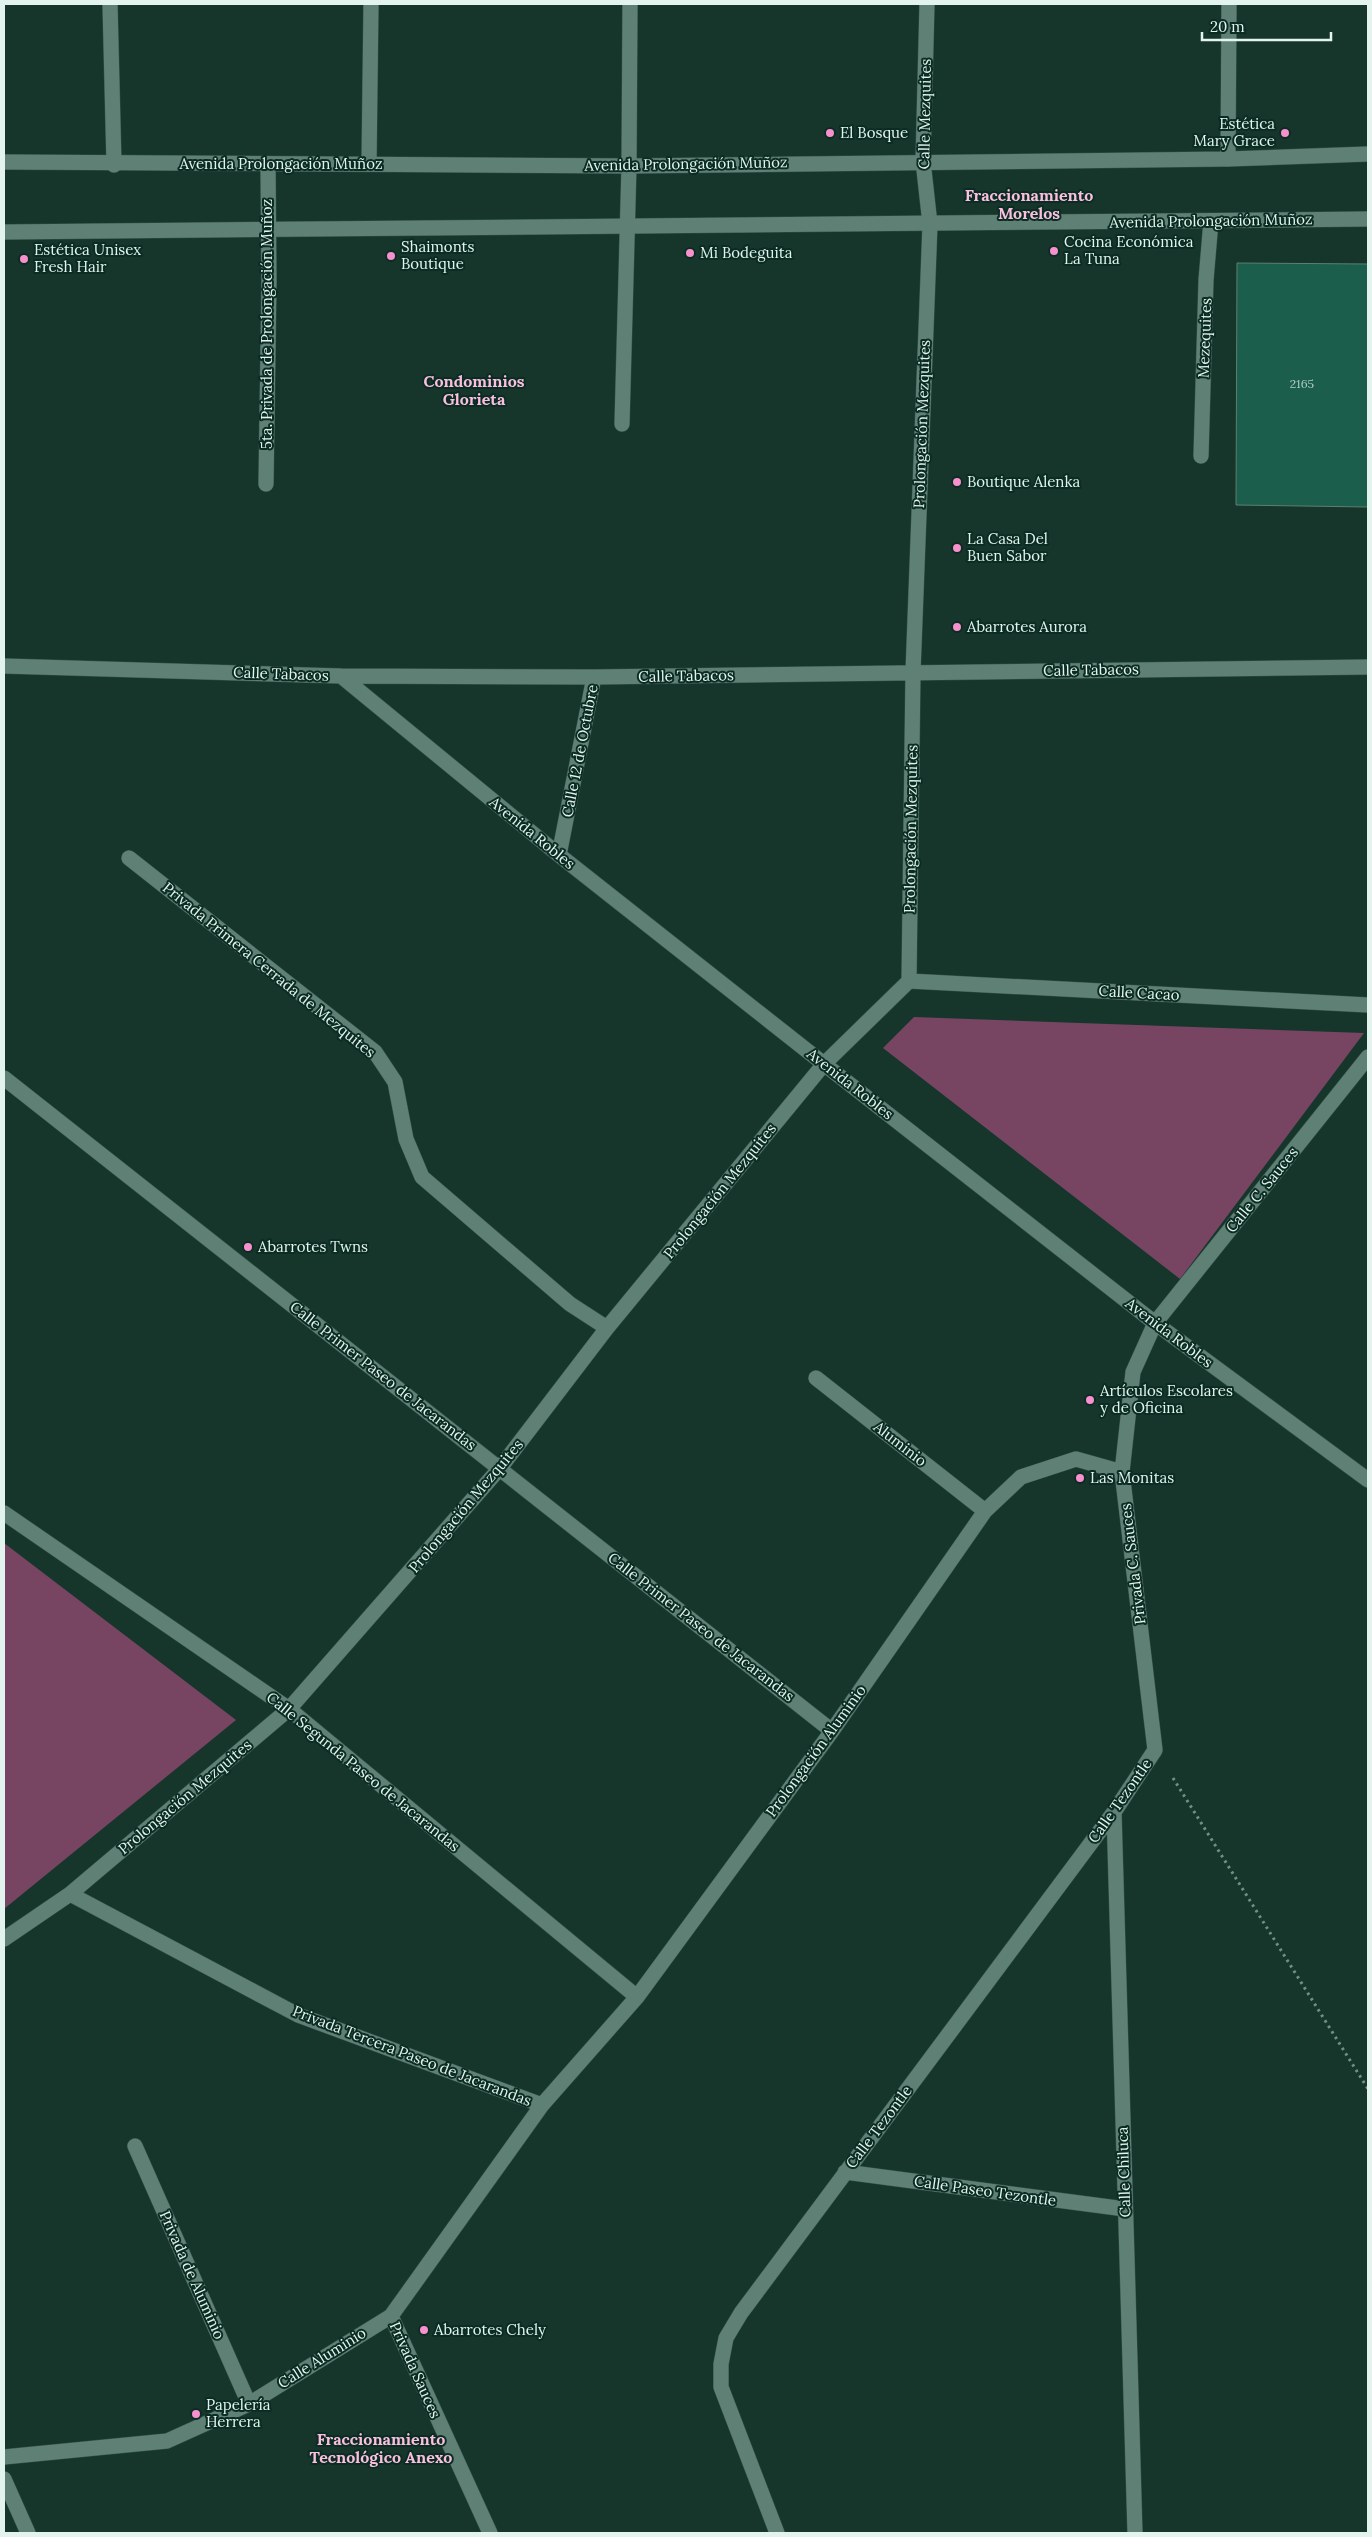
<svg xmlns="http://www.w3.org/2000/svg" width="1372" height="2537" font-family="Lora,serif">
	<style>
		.green { fill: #774562 }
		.building { fill: #1a5e4b; stroke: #5e7f74 }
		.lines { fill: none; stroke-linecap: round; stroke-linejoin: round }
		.street-casing { stroke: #365148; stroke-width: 16 }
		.secondary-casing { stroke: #365148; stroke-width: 16 }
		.path { stroke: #748e85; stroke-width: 3; stroke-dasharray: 2.5 4; stroke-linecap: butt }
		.street { stroke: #5f8074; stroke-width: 15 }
		.secondary { stroke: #5f8074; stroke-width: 15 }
		.poi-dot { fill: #f790cd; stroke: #0b2c22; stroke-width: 2 }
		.labels { text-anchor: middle; stroke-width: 4; stroke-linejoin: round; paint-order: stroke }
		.number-label { font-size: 12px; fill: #b0cec4 }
		.street-label { font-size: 15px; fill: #e2f4ed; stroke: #0b2c22 }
		.poi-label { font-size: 15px; fill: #e2f4ed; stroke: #0b2c22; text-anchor: start }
		.neighbourhood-label { font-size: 16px; font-weight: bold; fill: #fbbfe0; stroke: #0b2c22 }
	</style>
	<rect width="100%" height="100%" fill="#16362c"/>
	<path class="green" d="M 914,1017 L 1364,1033 L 1180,1279 L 883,1048 Z
		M 4,1543 L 236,1720 L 4,1909 Z"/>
	<path class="building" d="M 1237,263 L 1368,264 L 1368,507 L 1236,505 Z"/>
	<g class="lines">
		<g class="street-casing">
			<path id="street" d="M 110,4 L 114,165
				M 1228,159 L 1229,4
				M 369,164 L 371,4
				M 622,424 L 629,166 L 630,4
				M 1201,456 L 1206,280 L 1211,221
				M 266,484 L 269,282 L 268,164
				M 4,666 L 341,676 L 594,677 L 1368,667
				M 341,676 L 559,855 L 824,1064 L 1155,1323 L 1368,1480
				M 559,855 L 594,677
				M 129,858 L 375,1052 L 395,1082 L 406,1139 L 422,1177 L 570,1304 L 607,1328
				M 909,981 L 1368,1005
				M 4,1078 L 832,1731
				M 816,1378 L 985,1511
				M 4,1513 L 289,1709 L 637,1997
				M 1114,1812 L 1135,2533
				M 70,1894 L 298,2015 L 542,2105
				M 4,1939 L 70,1894 L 289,1709 L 500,1468 L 607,1328 L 824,1064 L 909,981 L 913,672 L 930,224 L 923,161 L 927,4
				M 135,2146 L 249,2404
				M 845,2172 L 1125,2209
				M 391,2316 L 490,2533
				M 4,2457 L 167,2441 L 249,2404 L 391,2316 L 542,2105 L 637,1997 L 832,1731 L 985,1511 L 1021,1477 L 1076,1459 L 1122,1472
				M 4,2479 L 28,2533
				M 777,2533 L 721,2387 L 721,2364 L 726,2338 L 741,2313 L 1114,1812 L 1155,1750 L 1122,1472 L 1133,1372 L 1155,1323 L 1368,1057"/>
		</g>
		<g class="secondary-casing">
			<path id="secondary" d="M 4,162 L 629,166 L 1228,159 L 1368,154
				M 4,232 L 1368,219"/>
		</g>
		<path class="path" d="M 1173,1778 L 1368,2089"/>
		<use href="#street" class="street"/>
		<use href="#secondary" class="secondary"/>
	</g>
	<g class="poi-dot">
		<circle cx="830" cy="133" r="5"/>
		<circle cx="1285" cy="133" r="5"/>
		<circle cx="1054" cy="251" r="5"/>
		<circle cx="690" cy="253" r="5"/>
		<circle cx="391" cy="256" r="5"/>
		<circle cx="24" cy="259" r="5"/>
		<circle cx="957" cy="482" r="5"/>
		<circle cx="957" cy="548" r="5"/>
		<circle cx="957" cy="627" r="5"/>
		<circle cx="248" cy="1247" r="5"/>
		<circle cx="1090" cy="1400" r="5"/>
		<circle cx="1080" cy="1478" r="5"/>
		<circle cx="424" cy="2330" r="5"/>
		<circle cx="196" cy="2414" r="5"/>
	</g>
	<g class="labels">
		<g class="number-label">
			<text x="1302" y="388">2165</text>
		</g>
		<g class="street-label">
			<text transform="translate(925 114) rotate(-89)" y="5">Calle Mezquites</text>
			<text x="281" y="169">Avenida Prolongación Muñoz</text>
			<text transform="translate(686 164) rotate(-1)" y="5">Avenida Prolongación Muñoz</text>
			<text transform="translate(1211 221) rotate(-1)" y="5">Avenida Prolongación Muñoz</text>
			<text transform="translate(267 324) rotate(-90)" y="5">5ta. Privada de Prolongación Muñoz</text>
			<text transform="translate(1205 338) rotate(-88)" y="5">Mezequites</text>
			<text transform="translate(922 424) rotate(-88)" y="5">Prolongación Mezquites</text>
			<text transform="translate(1091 670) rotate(-1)" y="5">Calle Tabacos</text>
			<text transform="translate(281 674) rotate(2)" y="5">Calle Tabacos</text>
			<text transform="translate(686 676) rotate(-1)" y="5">Calle Tabacos</text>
			<text transform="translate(580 751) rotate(-79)" y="5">Calle 12 de Octubre</text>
			<text transform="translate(911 829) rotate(-89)" y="5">Prolongación Mezquites</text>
			<text transform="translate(532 833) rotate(39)" y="5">Avenida Robles</text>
			<text transform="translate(269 970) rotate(39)" y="5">Privada Primera Cerrada de Mezquites</text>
			<text transform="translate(1139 993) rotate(3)" y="5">Calle Cacao</text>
			<text transform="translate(850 1084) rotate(38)" y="5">Avenida Robles</text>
			<text transform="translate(1262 1190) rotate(-51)" y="5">Calle C. Sauces</text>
			<text transform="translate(720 1191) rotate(-51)" y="5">Prolongación Mezquites</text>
			<text transform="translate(1169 1333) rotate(37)" y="5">Avenida Robles</text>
			<text transform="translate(383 1376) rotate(38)" y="5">Calle Primer Paseo de Jacarandas</text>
			<text transform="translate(900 1444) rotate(38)" y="5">Aluminio</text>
			<text transform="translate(466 1506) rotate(-50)" y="5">Prolongación Mezquites</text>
			<text transform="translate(1133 1564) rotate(-97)" y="5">Privada C. Sauces</text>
			<text transform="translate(701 1627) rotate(38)" y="5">Calle Primer Paseo de Jacarandas</text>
			<text transform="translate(816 1751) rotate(-54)" y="5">Prolongación Aluminio</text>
			<text transform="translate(363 1772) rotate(39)" y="5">Calle Segunda Paseo de Jacarandas</text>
			<text transform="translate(185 1797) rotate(-40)" y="5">Prolongación Mezquites</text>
			<text transform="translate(1120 1801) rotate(-55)" y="5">Calle Tezontle</text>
			<text transform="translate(412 2056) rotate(21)" y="5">Privada Tercera Paseo de Jacarandas</text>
			<text transform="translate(879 2127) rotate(-53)" y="5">Calle Tezontle</text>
			<text transform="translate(1124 2172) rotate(-92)" y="5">Calle Chiluca</text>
			<text transform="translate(985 2191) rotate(8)" y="5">Calle Paseo Tezontle</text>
			<text transform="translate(192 2275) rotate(66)" y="5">Privada de Aluminio</text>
			<text transform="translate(322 2358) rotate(-32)" y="5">Calle Aluminio</text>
			<text transform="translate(415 2370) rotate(66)" y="5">Privada Sauces</text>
		</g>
		<g class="poi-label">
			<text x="1275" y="129" text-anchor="end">Estética<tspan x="1275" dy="17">Mary Grace</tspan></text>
			<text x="840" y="138">El Bosque</text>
			<text x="1064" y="247">Cocina Económica<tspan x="1064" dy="17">La Tuna</tspan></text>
			<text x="401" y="252">Shaimonts<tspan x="401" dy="17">Boutique</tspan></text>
			<text x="34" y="255">Estética Unisex<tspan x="34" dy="17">Fresh Hair</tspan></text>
			<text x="700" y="258">Mi Bodeguita</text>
			<text x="967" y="487">Boutique Alenka</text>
			<text x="967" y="544">La Casa Del<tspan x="967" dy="17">Buen Sabor</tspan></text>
			<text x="967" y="632">Abarrotes Aurora</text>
			<text x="258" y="1252">Abarrotes Twns</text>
			<text x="1100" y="1396">Artículos Escolares<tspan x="1100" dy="17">y de Oficina</tspan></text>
			<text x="1090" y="1483">Las Monitas</text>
			<text x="434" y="2335">Abarrotes Chely</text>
			<text x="206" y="2410">Papelería<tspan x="206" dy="17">Herrera</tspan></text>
		</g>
		<g class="neighbourhood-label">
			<text x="1029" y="201">Fraccionamiento<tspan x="1029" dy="18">Morelos</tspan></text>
			<text x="474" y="387">Condominios<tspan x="474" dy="18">Glorieta</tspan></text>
			<text x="381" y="2445">Fraccionamiento<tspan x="381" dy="18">Tecnológico Anexo</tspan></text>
		</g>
	</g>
	<rect width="1372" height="2537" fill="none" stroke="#e2f4ed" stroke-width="10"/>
	<path d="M1202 32v8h129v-8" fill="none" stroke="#e2f4ed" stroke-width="2.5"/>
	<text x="1210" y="32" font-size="15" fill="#e2f4ed" stroke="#0b2c22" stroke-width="4" paint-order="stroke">20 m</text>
</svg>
